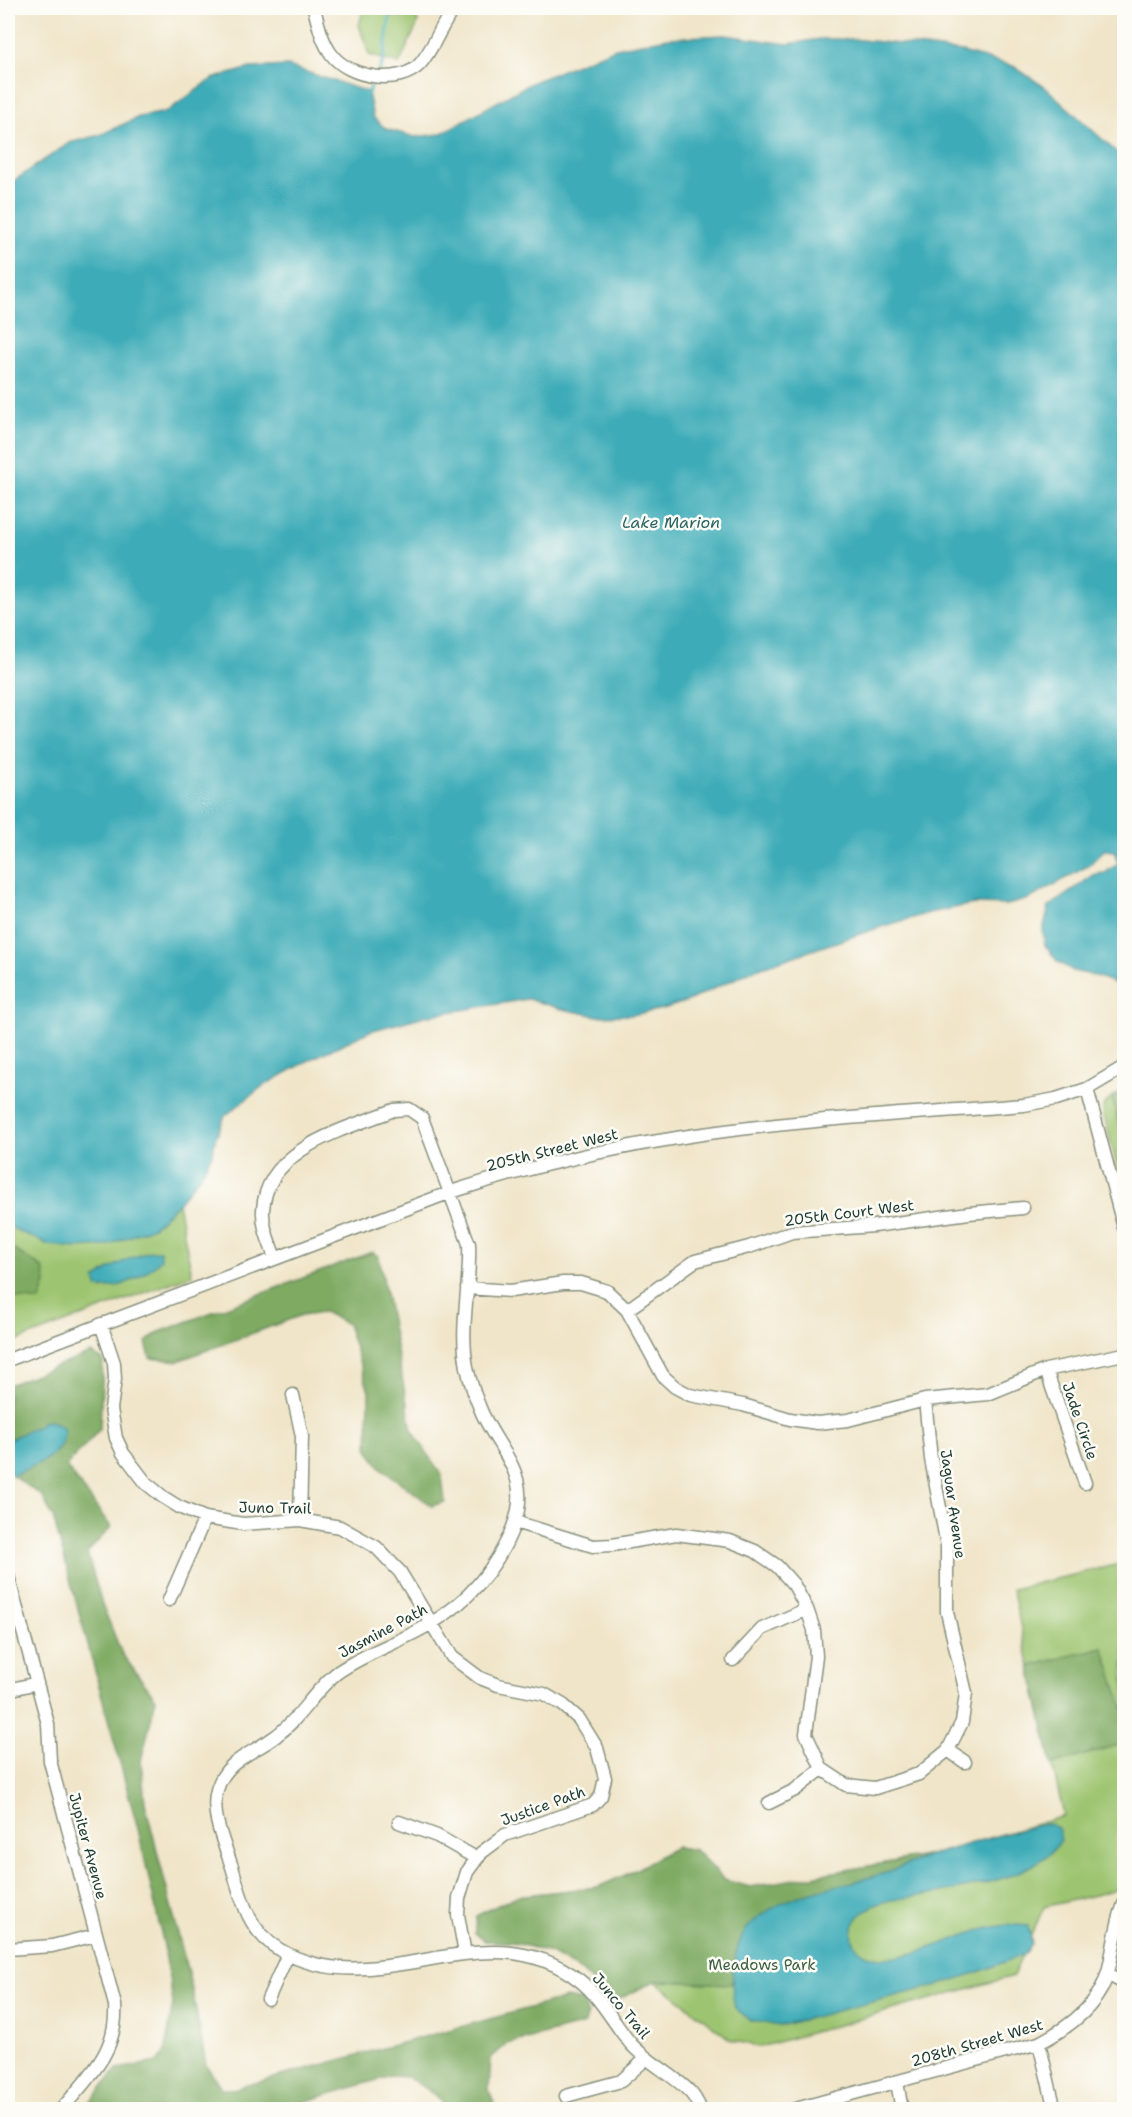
<svg xmlns="http://www.w3.org/2000/svg" width="1132" height="2117" font-family="'Shantell Sans',sans-serif">
	<style>
		.green { fill: #9dc46f; stroke: #5e8052; stroke-width: 1.5 }
		.forest { fill: #7eaa62; stroke: #4e744b; stroke-width: 1.5 }
		.water { fill: #3cacb8; stroke: #2e7476; stroke-width: 1.5 }
		.lines { fill: none; stroke-linecap: round; stroke-linejoin: round }
		.stream { stroke: #3cacb8; stroke-width: 3 }
		.minor-casing { stroke: #88917e; stroke-width: 15 }
		.minor { stroke: #fff; stroke-width: 12 }
		.labels { text-anchor: middle; stroke-width: 5; stroke-linejoin: round; paint-order: stroke }
		.street-label { font-size: 15px; fill: #1f3d34; stroke: #fdfcf7 }
		.park-label { font-size: 15px; fill: #3e5f43; stroke: #fdfcf7 }
		.water-label { font-size: 16px; font-style: italic; fill: #296462; stroke: #fdfcf7 }
	</style>
	<rect width="100%" height="100%" fill="#fdfcf7"/>
	<filter id="ink" filterUnits="userSpaceOnUse"><feTurbulence type="fractalNoise" baseFrequency=".0167" numOctaves="2"/><feDisplacementMap in="SourceGraphic" scale="12" xChannelSelector="R" yChannelSelector="G"/><feConvolveMatrix kernelMatrix="1 2 1 2 8 2 1 2 1" color-interpolation-filters="sRGB"/></filter>
	<filter id="wash" filterUnits="userSpaceOnUse"><feTurbulence type="fractalNoise" baseFrequency=".008" numOctaves="4" result="noise"/><feDisplacementMap in="SourceGraphic" scale="24" xChannelSelector="R" yChannelSelector="G"/><feGaussianBlur stdDeviation="1.35" result="paint"/><feColorMatrix in="noise" values="0 0 0 0 0 0 0 0 0 0 0 0 0 0 0 0 0 1.4 0 .05"/><feComposite in="paint" operator="in"/></filter>
	<g filter="url(#wash)">
		<rect width="100%" height="100%" fill="#f0e5c9"/>
		<path class="green" d="M 364,8 L 415,8 L 418,23 L 399,64 L 369,55 L 359,25 Z
			M 1112,1097 L 1118,1122 L 1124,1129 L 1124,1194 L 1103,1112 L 1103,1106 Z
			M 178,1203 L 192,1275 L 14,1342 L 8,1317 L 8,1225 L 16,1230 L 153,1227 Z
			M 1124,1563 L 1124,1879 L 1116,1890 L 1044,1907 L 1013,1976 L 760,2047 L 731,2040 L 655,1981 L 617,2000 L 607,1999 L 583,1972 L 551,1953 L 513,1942 L 485,1941 L 475,1933 L 476,1916 L 517,1896 L 598,1887 L 630,1873 L 676,1847 L 695,1850 L 724,1880 L 750,1887 L 931,1855 L 1064,1816 L 1012,1589 Z"/>
		<path class="forest" d="M 1124,1090 L 1124,1129 L 1118,1122 L 1112,1097 Z
			M 8,1246 L 43,1268 L 46,1283 L 40,1301 L 8,1297 Z
			M 372,1252 L 379,1257 L 412,1430 L 442,1476 L 445,1502 L 432,1506 L 382,1469 L 368,1450 L 369,1391 L 347,1324 L 324,1312 L 302,1315 L 178,1361 L 150,1358 L 146,1342 L 157,1333 Z
			M 91,1353 L 103,1360 L 100,1429 L 66,1466 L 111,1527 L 87,1553 L 102,1604 L 122,1654 L 156,1699 L 141,1761 L 145,1803 L 192,1989 L 206,2065 L 222,2089 L 233,2089 L 566,1998 L 582,2001 L 588,2014 L 585,2024 L 507,2044 L 491,2058 L 489,2090 L 496,2109 L 445,2109 L 439,2098 L 408,2077 L 391,2076 L 279,2109 L 85,2109 L 117,2069 L 157,2062 L 165,2053 L 173,2003 L 164,1946 L 138,1829 L 53,1517 L 42,1496 L 12,1475 L 48,1458 L 58,1450 L 57,1423 L 50,1421 L 42,1422 L 38,1426 L 8,1440 L 8,1385 Z
			M 1103,1647 L 1124,1711 L 1124,1743 L 1052,1765 L 1030,1666 Z
			M 676,1847 L 695,1850 L 724,1880 L 750,1887 L 931,1855 L 885,1873 L 737,1953 L 732,1984 L 655,1981 L 617,2000 L 607,1999 L 583,1972 L 551,1953 L 513,1942 L 485,1941 L 475,1933 L 476,1916 L 517,1896 L 598,1887 L 630,1873 Z"/>
		<path class="water" d="M 725,35 L 788,44 L 820,39 L 852,39 L 901,44 L 962,52 L 1013,66 L 1045,87 L 1124,159 L 1124,987 L 1096,976 L 1073,971 L 1057,961 L 1045,945 L 1043,931 L 1049,907 L 1095,874 L 1105,873 L 1118,863 L 1114,851 L 1104,850 L 1088,866 L 1029,899 L 1007,905 L 974,904 L 929,913 L 881,927 L 753,970 L 688,1001 L 663,1009 L 632,1015 L 597,1016 L 562,1009 L 528,999 L 425,1016 L 370,1031 L 311,1059 L 263,1086 L 225,1116 L 216,1137 L 212,1154 L 202,1173 L 178,1203 L 153,1227 L 106,1246 L 77,1248 L 49,1245 L 16,1230 L 8,1225 L 8,185 L 69,143 L 100,135 L 139,117 L 166,112 L 212,79 L 250,68 L 288,66 L 368,92 L 373,117 L 386,129 L 415,137 L 440,134 L 531,83 L 616,48 L 668,38 Z
			M 151,1251 L 160,1251 L 161,1259 C 146,1275 121,1290 98,1288 L 95,1280 C 112,1265 130,1258 151,1251 Z
			M 50,1421 L 63,1427 C 70,1454 32,1467 12,1475 L 8,1472 L 8,1440 L 38,1426 L 42,1422 Z
			M 1043,1824 L 1049,1824 L 1058,1828 L 1061,1840 C 1037,1878 967,1888 925,1895 C 905,1898 880,1899 864,1912 C 848,1924 848,1947 868,1955 C 877,1959 886,1958 895,1957 C 940,1951 981,1919 1028,1926 L 1032,1943 L 1025,1954 L 987,1969 L 942,1984 L 779,2026 L 750,2020 L 735,2008 C 729,1985 733,1943 750,1925 C 785,1890 841,1888 885,1873 C 901,1867 916,1860 932,1855 C 969,1843 1006,1833 1043,1824 Z"/>
		<g class="lines">
			<path class="stream" d="M 378,73 L 383,62 L 391,8
				M 367,95 L 375,79"/>
		</g>
	</g>
	<g filter="url(#ink)">
		<g class="lines">
			<g class="minor-casing">
				<path id="minor" d="M 314,8 C 318,24 322,42 332,55 C 349,78 400,86 420,64 C 434,48 441,25 454,8
					M 1087,1089 L 1124,1228
					M 275,1258 C 270,1243 262,1227 263,1210 C 266,1148 346,1129 394,1110 L 409,1109 L 422,1118 L 469,1244 C 471,1285 459,1326 467,1367 C 470,1382 476,1399 482,1413 C 501,1454 533,1476 513,1527 C 497,1568 468,1602 430,1624 C 401,1642 367,1652 338,1672 C 314,1690 301,1718 276,1736 C 254,1753 225,1760 217,1790 C 210,1815 225,1845 233,1870 C 242,1901 249,1932 280,1950 C 378,2007 485,1907 579,1980 C 601,1997 614,2024 631,2044 C 648,2063 673,2074 690,2092 C 695,2097 698,2104 701,2110
					M 467,1288 L 511,1291 L 563,1283 L 581,1283 L 607,1291 L 627,1310 L 663,1376 L 675,1387 L 690,1395 L 743,1405 L 790,1419 L 817,1423 L 848,1420 L 925,1400 L 988,1394 L 1046,1370 L 1124,1354
					M 627,1310 L 695,1261 L 749,1247 L 792,1232 L 874,1226 L 969,1213 L 1023,1208
					M 101,1324 L 114,1363 L 115,1379 L 111,1409 L 116,1438 L 123,1453 L 146,1483 L 163,1497 L 179,1507 L 205,1518 L 243,1524 L 300,1520 L 340,1527 L 376,1547 L 400,1572 L 452,1657 L 480,1678 L 498,1685 L 544,1694 L 563,1705 L 579,1719 L 597,1748 L 605,1778 L 601,1796 L 593,1805 L 505,1835 L 481,1853 L 467,1872 L 459,1898 L 458,1915 L 465,1954
					M 8,1360 L 451,1192 C 528,1167 609,1148 689,1136 C 800,1119 913,1114 1024,1105 L 1056,1099 L 1087,1089 L 1124,1067
					M 1046,1370 L 1085,1483
					M 293,1395 L 302,1436 L 300,1520
					M 515,1522 L 593,1546 L 612,1545 L 676,1534 L 730,1541 L 755,1551 L 777,1566 L 794,1585 L 807,1609 L 814,1630 L 816,1656 L 806,1734 L 822,1769 L 846,1785 L 875,1788 L 919,1774 L 948,1750 L 962,1722 L 966,1693 L 947,1612 L 947,1546 L 931,1459 L 925,1400
					M 8,1576 L 48,1724 L 50,1761 L 115,2005 C 118,2052 89,2076 61,2110
					M 169,1600 L 205,1518
					M 733,1660 L 762,1629 L 807,1609
					M 8,1690 L 37,1683
					M 948,1750 L 965,1762
					M 769,1803 L 795,1790 L 822,1769
					M 399,1822 L 437,1836 L 476,1858
					M 8,1949 L 52,1946 L 96,1935
					M 1107,1974 L 1124,1983
					M 268,1999 L 288,1954
					M 1039,2043 L 1055,2110
					M 897,2082 L 902,2110
					M 566,2096 L 621,2081 L 647,2058
					M 792,2110 L 1039,2043 C 1068,2028 1099,2006 1108,1972 C 1114,1949 1115,1926 1124,1904"/>
			</g>
			<use href="#minor" class="minor"/>
		</g>
	</g>
	<g class="labels">
		<g class="street-label">
			<text transform="translate(552 1150) rotate(-14)" y="5">205th Street West</text>
			<text transform="translate(849 1213) rotate(-7)" y="5">205th Court West</text>
			<text transform="translate(1080 1421) rotate(71)" y="5">Jade Circle</text>
			<text transform="translate(953 1504) rotate(82)" y="5">Jaguar Avenue</text>
			<text transform="translate(275 1508) rotate(1)" y="5">Juno Trail</text>
			<text transform="translate(383 1631) rotate(-28)" y="5">Jasmine Path</text>
			<text transform="translate(543 1806) rotate(-20)" y="5">Justice Path</text>
			<text transform="translate(88 1846) rotate(75)" y="5">Jupiter Avenue</text>
			<text transform="translate(621 2006) rotate(50)" y="5">Junco Trail</text>
			<text transform="translate(977 2043) rotate(-16)" y="5">208th Street West</text>
		</g>
		<g class="park-label">
			<text x="762" y="1970">Meadows Park</text>
		</g>
		<g class="water-label">
			<text x="671" y="528">Lake Marion</text>
		</g>
	</g>
	<rect width="1132" height="2117" fill="none" stroke="#fdfcf7" stroke-width="30"/>
</svg>
